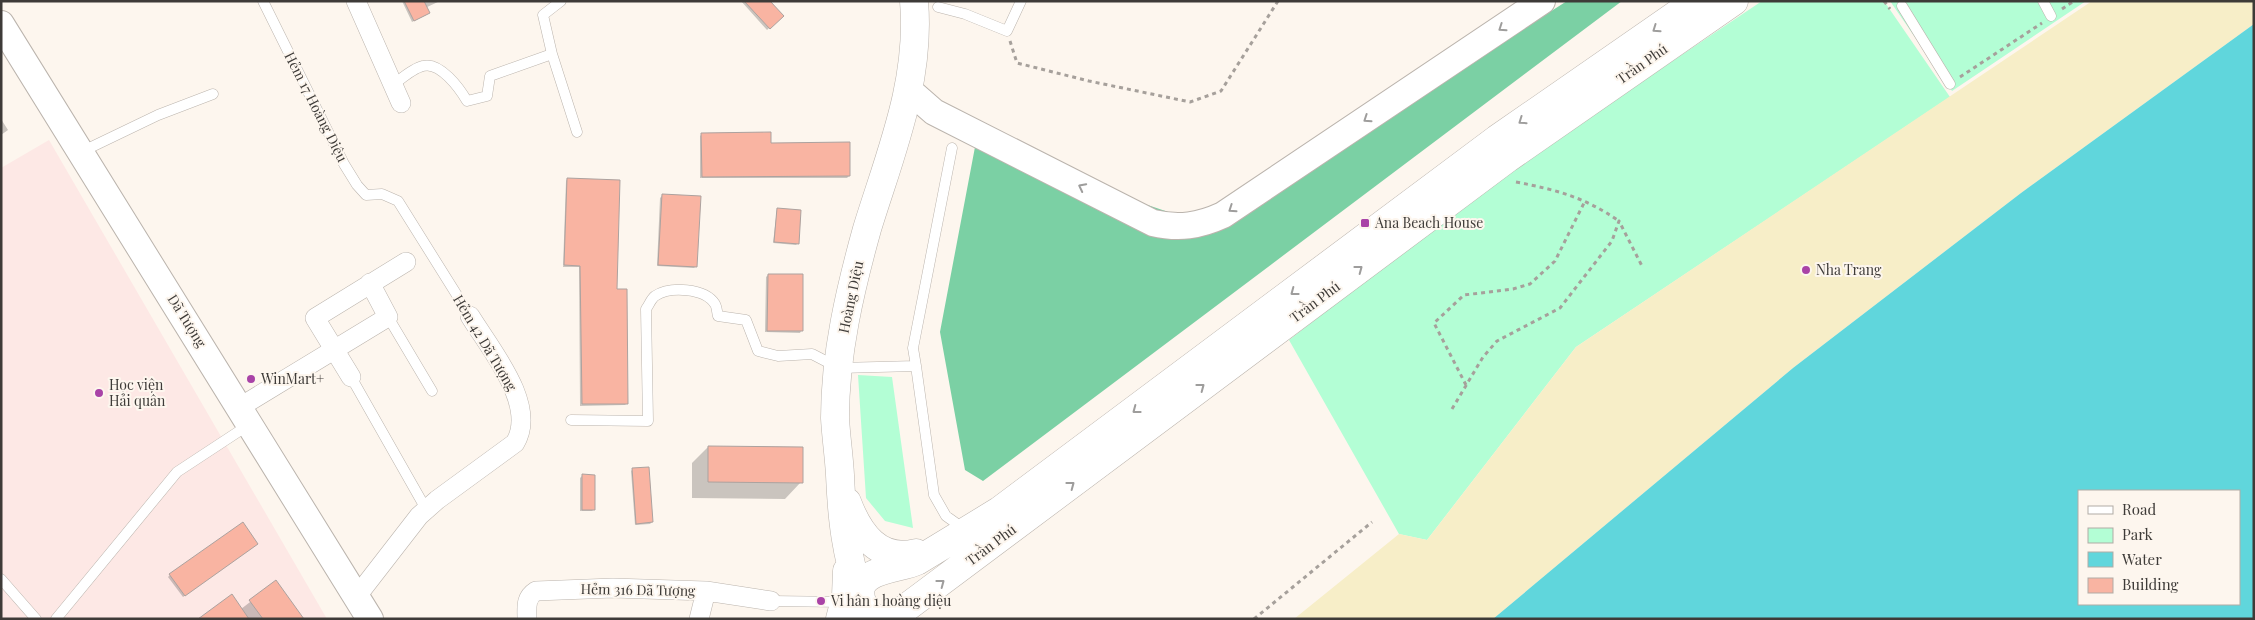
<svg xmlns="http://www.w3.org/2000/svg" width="2255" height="620" font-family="'Playfair Display',serif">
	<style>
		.education { fill: #fde8e5 }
		.green { fill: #b3fed5 }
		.forest { fill: #7bd0a4 }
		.sand { fill: #f7eec8 }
		.water { fill: #60d6dc; fill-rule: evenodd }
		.shadow { fill: #0003 }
		.building { fill: #f9b4a2; stroke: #aca29f }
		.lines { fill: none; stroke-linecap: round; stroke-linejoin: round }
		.lane-casing { stroke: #bbb4ad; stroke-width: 11 }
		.street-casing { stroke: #bbb4ad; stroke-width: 20 }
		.secondary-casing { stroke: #bbb4ad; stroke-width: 28 }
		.primary-casing { stroke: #bbb4ad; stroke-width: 29 }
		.path { stroke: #a6a09b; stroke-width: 3; stroke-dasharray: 4 4; stroke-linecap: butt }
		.lane { stroke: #fff; stroke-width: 10 }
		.street { stroke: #fff; stroke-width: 19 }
		.secondary { stroke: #fff; stroke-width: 26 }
		.primary { stroke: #fff; stroke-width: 28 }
		.oneway { stroke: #9e9d9c }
		.poi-dot { fill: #a943a7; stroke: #fdf6ee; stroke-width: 2 }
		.labels { text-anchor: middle; stroke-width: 4; stroke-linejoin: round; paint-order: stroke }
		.street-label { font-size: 14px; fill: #3e3b38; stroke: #fdf6ee }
		.poi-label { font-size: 14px; fill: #3e3b38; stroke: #fdf6ee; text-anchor: start }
	</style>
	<rect width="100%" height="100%" fill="#fdf6ee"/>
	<path class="education" d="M 49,140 L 327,619 L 1,619 L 1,168 Z"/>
	<path class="green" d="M 1762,1 L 1884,1 L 1950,97 L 1576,347 L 1427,540 L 1399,534 L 1289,340 L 1491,183 Z
		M 1890,1 L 2086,1 L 1952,91 Z
		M 858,375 L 892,377 L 913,528 L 885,521 L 866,498 Z"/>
	<path class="forest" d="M 1567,1 L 1622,1 L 983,481 L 965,470 L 940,332 L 975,147 L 1213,227 Z"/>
	<path class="sand" d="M 2092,1 L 2254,1 L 2254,24 L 2021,193 L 1793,368 L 1493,619 L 1294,619 L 1399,534 L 1427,540 L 1576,347 Z"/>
	<path class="water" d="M 2254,24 L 2254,619 L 1493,619 L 1793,368 L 2021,193 ZM 2079,491 L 2239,491 L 2239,604 L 2079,604 Z"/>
	<path class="shadow" d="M 402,1 L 440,1 L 425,8 L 426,15 L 412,22 Z
		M 741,1 L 769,1 L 782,16 L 767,30 Z
		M 1,119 L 8,130 L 1,135 Z
		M 702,134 L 770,145 L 849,176 L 847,178 L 700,178 L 700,136 Z
		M 567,179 L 616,290 L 627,403 L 625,405 L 580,406 L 579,267 L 563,267 L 566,181 Z
		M 662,196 L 696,266 L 694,268 L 657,266 L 660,198 Z
		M 777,209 L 798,243 L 796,245 L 773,243 Z
		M 768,275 L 801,331 L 800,333 L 765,332 L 766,277 Z
		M 708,447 L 801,482 L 785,499 L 692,498 L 692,463 Z
		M 633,469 L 652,522 L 650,524 L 635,525 L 631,471 Z
		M 582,476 L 594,509 L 592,511 L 580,511 L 580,478 Z
		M 257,544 L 183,597 L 168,577 L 170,575 Z
		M 276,582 L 302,619 L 241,619 L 241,609 Z"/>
	<path class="building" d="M 404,1 L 424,1 L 430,13 L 414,21 Z
		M 744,1 L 770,1 L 784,16 L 770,29 Z
		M 771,132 L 771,143 L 850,142 L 850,176 L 702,177 L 701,133 Z
		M 567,178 L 620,180 L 617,289 L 627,289 L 628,404 L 582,404 L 580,266 L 564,265 Z
		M 662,194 L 701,196 L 697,267 L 658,265 Z
		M 777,208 L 801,210 L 799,244 L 774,242 Z
		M 768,274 L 803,274 L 803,331 L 767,331 Z
		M 708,446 L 803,447 L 803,483 L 708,482 Z
		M 649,467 L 653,522 L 636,524 L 632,468 Z
		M 582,474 L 595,475 L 595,510 L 582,510 Z
		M 243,522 L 258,544 L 185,596 L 169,574 Z
		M 276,580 L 304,619 L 263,619 L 249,600 Z
		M 232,594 L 249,619 L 198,619 Z"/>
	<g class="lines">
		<g class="lane-casing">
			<path id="lane" d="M 263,1 L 344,164 L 357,185 L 366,195 L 382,194 L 398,201 L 470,316
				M 561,1 L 543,15 L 552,54 L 577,132
				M 2043,1 L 2051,16
				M 1902,6 L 1950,84
				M 938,7 L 965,14 L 1007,31 L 1021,1
				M 393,85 C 401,79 413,68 423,66 C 440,61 460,89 467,101 L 487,96 L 490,76 L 552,54
				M 81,152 L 158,115 L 213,94
				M 388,317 L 432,391
				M 916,366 L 913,348 L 952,148
				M 351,377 L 426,509
				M 571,420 L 648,421 L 646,309 C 649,305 651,299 655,296 C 670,286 705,288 715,304 C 717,307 717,313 718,316 L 746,320 L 758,351 L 778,356 L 812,354 L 839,368 L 916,366 L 934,495 L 946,516 L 960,526 L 965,527
				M 1,579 L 36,619
				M 771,601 L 844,602
				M 56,619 L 177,472 L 250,424"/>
		</g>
		<g class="street-casing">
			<path id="street" d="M 356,1 L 401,103
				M 351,377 L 315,318 L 406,262
				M 240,407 L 388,317 L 370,283
				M 357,596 L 419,516 L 437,500 L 515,443 C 538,405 490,349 470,316
				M 527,619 C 527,607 525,598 536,591 L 613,588 L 706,591 L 771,601
				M 699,619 L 706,591"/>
		</g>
		<g class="secondary-casing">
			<path id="secondary" d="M 1,24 L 370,619
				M 910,91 L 934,112 L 1153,223 C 1179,229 1199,226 1223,215 L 1542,1"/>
		</g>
		<g class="primary-casing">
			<path id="primary" d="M 847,502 C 859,534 879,562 916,553
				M 860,597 C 846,552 842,522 840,475 C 839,456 836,437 835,418 C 835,354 850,290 867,229 C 890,154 921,82 914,1
				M 840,619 L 846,596 L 847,571
				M 878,619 C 869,616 864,611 862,602 C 851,568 898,570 917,561 L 999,511 L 1497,139 L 1696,1
				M 891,619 L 1508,158 L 1734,1"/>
		</g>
		<path class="path" d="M 1884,1 L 1890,9
			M 2062,9 L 2074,1
			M 1010,41 L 1017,63 L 1089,81 L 1190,102 L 1221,91 L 1278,1
			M 1960,77 L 2042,23
			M 1516,182 C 1557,190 1584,197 1619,221
			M 1466,385 L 1434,323 L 1464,295 L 1513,289 L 1530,284 L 1555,261 L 1585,201
			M 1452,409 L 1483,357 L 1497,341 L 1560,308 L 1612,241 L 1619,221 L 1643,268
			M 1254,619 L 1372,522"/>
		<use href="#lane" class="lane"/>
		<use href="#street" class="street"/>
		<use href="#secondary" class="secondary"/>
		<use href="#primary" class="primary"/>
	</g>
	<defs><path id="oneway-chevron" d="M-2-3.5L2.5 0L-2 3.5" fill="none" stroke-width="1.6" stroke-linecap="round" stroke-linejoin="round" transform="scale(1.25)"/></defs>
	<g class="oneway">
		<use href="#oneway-chevron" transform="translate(1502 28) rotate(146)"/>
		<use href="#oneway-chevron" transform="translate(1656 29) rotate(145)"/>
		<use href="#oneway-chevron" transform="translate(1367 119) rotate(146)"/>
		<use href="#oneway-chevron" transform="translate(1522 121) rotate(145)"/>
		<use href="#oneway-chevron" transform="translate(1082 187) rotate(-153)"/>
		<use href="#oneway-chevron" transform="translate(1232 209) rotate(146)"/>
		<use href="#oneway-chevron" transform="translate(1359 269) rotate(-37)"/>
		<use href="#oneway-chevron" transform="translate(1294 292) rotate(143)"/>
		<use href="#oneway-chevron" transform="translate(1201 387) rotate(-37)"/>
		<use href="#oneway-chevron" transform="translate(1136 410) rotate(143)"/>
		<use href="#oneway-chevron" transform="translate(1071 485) rotate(-37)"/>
		<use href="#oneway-chevron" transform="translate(941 583) rotate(-37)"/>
	</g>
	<g class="poi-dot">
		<rect x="1360" y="218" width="10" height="10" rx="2.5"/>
		<circle cx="1806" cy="270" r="5"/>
		<circle cx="251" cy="379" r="5"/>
		<circle cx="99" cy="393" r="5"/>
		<circle cx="821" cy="601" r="5"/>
	</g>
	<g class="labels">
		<g class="street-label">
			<text transform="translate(1642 64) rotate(-35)" y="5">Trần Phú</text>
			<text transform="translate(316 107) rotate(63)" y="5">Hẻm 17 Hoàng Diệu</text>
			<text transform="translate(851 297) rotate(-78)" y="5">Hoàng Diệu</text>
			<text transform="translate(1315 302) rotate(-37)" y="5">Trần Phú</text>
			<text transform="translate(187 321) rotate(58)" y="5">Dã Tượng</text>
			<text transform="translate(485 343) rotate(59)" y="5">Hẻm 42 Dã Tượng</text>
			<text transform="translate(991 545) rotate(-37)" y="5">Trần Phú</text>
			<text transform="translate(638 590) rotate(1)" y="5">Hẻm 316 Dã Tượng</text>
		</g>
		<g class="poi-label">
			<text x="1375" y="228">Ana Beach House</text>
			<text x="1816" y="275">Nha Trang</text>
			<text x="261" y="384">WinMart+</text>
			<text x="109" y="390">Học viện<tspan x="109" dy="16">Hải quân</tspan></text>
			<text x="831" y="606">Vi hân 1 hoàng diệu</text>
		</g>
	</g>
	<rect width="2255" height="620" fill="none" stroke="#3e3b38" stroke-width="5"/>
	<rect x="2078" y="490" width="162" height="115" fill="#fdf6ee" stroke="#b1aba5"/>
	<rect x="2088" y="506" width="25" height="8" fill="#ffffff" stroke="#b1aba5"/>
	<text x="2122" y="515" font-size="15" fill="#3e3b38">Road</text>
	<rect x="2088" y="528" width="25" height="15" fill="#b3fed5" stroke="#b1aba5"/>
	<text x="2122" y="540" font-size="15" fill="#3e3b38">Park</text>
	<rect x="2088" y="552" width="25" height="15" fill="#60d6dc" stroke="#b1aba5"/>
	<text x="2122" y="565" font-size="15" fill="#3e3b38">Water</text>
	<rect x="2088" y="578" width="25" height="15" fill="#f9b4a2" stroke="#b1aba5"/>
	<text x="2122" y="590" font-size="15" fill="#3e3b38">Building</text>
</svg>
